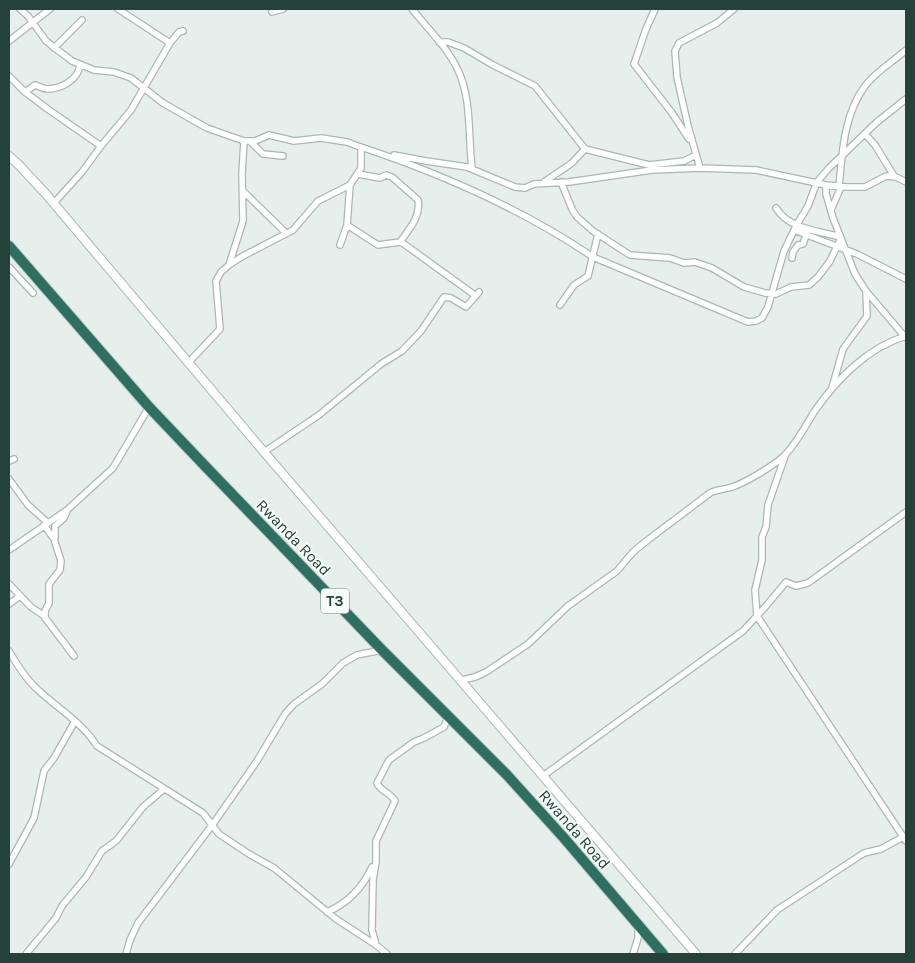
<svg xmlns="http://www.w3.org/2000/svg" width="915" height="963" font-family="Karla,sans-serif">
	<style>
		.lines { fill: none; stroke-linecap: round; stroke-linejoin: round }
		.street-casing { stroke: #a8b8b2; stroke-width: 8 }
		.secondary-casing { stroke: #a4bbb3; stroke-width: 10 }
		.highway-casing { stroke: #c2cac8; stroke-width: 12 }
		.street { stroke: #fff; stroke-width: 5.5 }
		.secondary { stroke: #fff; stroke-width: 8 }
		.highway { stroke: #2f6f62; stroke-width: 10 }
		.labels { text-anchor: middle; stroke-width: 4; stroke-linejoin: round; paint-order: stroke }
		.shield { fill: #f7fbf9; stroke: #637a73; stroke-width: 1 }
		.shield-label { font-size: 15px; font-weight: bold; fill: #24423a }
		.street-label { font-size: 16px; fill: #24423a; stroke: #f7fbf9 }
	</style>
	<rect width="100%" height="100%" fill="#e6efeb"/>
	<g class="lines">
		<g class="street-casing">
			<path id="street" d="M 20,9 L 28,16 L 46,41 L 72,61 L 94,70 L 114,72 L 131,78 L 163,103 L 207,128 L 244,141 L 255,141 L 269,135 L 294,141 L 321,138 L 347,142 L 363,148
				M 118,9 L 170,43
				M 412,9 C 428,29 447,47 458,70 C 472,100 468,137 472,168
				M 655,9 L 646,29 L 634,64 L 672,113 L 689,139
				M 272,12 L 283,9
				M 9,41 L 50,9
				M 439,42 L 448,42 L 464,48 L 493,65 L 535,86 L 585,149
				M 54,48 L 82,20
				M 9,76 L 25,92 L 49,110 L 101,146
				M 25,92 L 35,85 C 39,86 43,89 47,89 C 61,89 78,80 80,65
				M 865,134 L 875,145 L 894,176
				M 251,142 L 263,154 L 283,156
				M 394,155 L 426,161 L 467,167 L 515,187 L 525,188 L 534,184 L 569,182 L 652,170 L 700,168 L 756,170 L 826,185 L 847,187 L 865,187 L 886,176 L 896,177 L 906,182
				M 700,168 L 688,126 L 677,77 L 675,51 L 679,43 L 717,23 L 734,9
				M 358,174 L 380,178 L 386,175 L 392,177 L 418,200 C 421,217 409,229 400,242
				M 544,182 L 572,163 L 585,149 L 649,165 L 684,161 L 696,155
				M 561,182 L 572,209 L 577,217 L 593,231 L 630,255 L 670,258 L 684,263 L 695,262 L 712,268 L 744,287 L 765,293 L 776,294 L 791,287 L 809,285 L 818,277 L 830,261 L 841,238
				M 826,185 L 826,194 L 833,218 L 855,274 L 866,291 L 867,316 L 843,349 L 832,388
				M 839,187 C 842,153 844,114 865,86 C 876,71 893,62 906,50
				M 243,191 L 286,233
				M 54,203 L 82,172 L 101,146 L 131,110 L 170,43 L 179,32 L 183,31
				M 776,208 C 790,230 817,230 840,237
				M 831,210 L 841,187
				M 347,225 L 378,245 L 400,242 L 404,244 L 476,296
				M 794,230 L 857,254 L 906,279
				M 340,245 L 347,225 L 350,185
				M 792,258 L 793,252 L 798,245 L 803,244 L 807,232
				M 229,265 L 243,221 L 242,174 L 244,141
				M 9,267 L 33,293
				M 866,291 L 905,337
				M 560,305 L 574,285 L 588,276 L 598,234
				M 188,363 L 220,329 L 216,281 L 221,272 L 229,265 L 243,256 L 293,230 L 318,201 L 350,185 L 361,168 L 361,147 C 442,174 522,209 593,257 L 748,322 L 756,321 L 762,318 L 768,307 L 784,251 L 796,226 L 808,206 L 817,182 L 829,168 L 877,122 L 906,99
				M 264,452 L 319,415 L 381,364 L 402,351 L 421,331 L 444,297 L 451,298 L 466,307 L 479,292
				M 785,456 L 768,505 L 766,527 L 762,537 L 762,560 L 755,590 L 757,616 L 906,841
				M 9,461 L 14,459
				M 9,479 L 28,505 L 48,523
				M 44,525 L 54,539 L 61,561 L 60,570 L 49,584 L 49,603 L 45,611 L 45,618
				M 55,537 L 55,526 L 64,518 L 67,511
				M 9,550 L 67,510 L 113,468 L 149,407
				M 9,584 L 31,607 L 43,615 L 74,656
				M 9,604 L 20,596
				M 9,651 C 16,663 27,680 37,689 C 57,708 82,722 97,746 L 203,813 L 219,834 L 249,854 L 274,868 L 336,919 L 376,945 L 387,954
				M 462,680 L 475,677 L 486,672 L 528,644 L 568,606 L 617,571 L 633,552 L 649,539 L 710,493 C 717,489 724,490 732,487 C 745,483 773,466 784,456 C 796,444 805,427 814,412 C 836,380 868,347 906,336
				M 543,776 L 743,631 L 766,606 L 786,582 L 796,586 L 808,583 L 906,512
				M 9,864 L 34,818 L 44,771 L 54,758 L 75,721
				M 327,912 C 348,903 363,887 372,867
				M 376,945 L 372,930 L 373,880 L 376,862 L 376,841 L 395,801 C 391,793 380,791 377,783 L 389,760 L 414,742 L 424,738 L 444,727 L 448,717
				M 26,954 L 56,918 L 62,906 L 86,877 L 102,851 L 116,841 L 143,807 L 164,789
				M 126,954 L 130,940 L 138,923 L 213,824 L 257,761 L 285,714 L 294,704 L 322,684 L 343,663 L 357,655 L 382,650
				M 633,954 L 638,938 L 638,926
				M 735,954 L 777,910 L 864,853 L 881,849 L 903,837"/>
		</g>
		<g class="secondary-casing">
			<path id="secondary" d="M 9,156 L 19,165 L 45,193 L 264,452 L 696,954"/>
		</g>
		<g class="highway-casing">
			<path id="highway" d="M 9,246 L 149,407 L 206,467 L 382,650 L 507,775 L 564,838 L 663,954"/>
		</g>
		<use href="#street" class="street"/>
		<use href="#secondary" class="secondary"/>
		<use href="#highway" class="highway"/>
	</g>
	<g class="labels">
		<rect class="shield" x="321" y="588.5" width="28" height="25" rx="4"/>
		<g class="shield-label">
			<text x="335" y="606">T3</text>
		</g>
		<g class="street-label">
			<text transform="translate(294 537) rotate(46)" y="6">Rwanda Road</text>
			<text transform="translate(575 829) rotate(49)" y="6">Rwanda Road</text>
		</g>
	</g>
	<rect width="915" height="963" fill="none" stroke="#24423a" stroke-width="20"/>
</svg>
